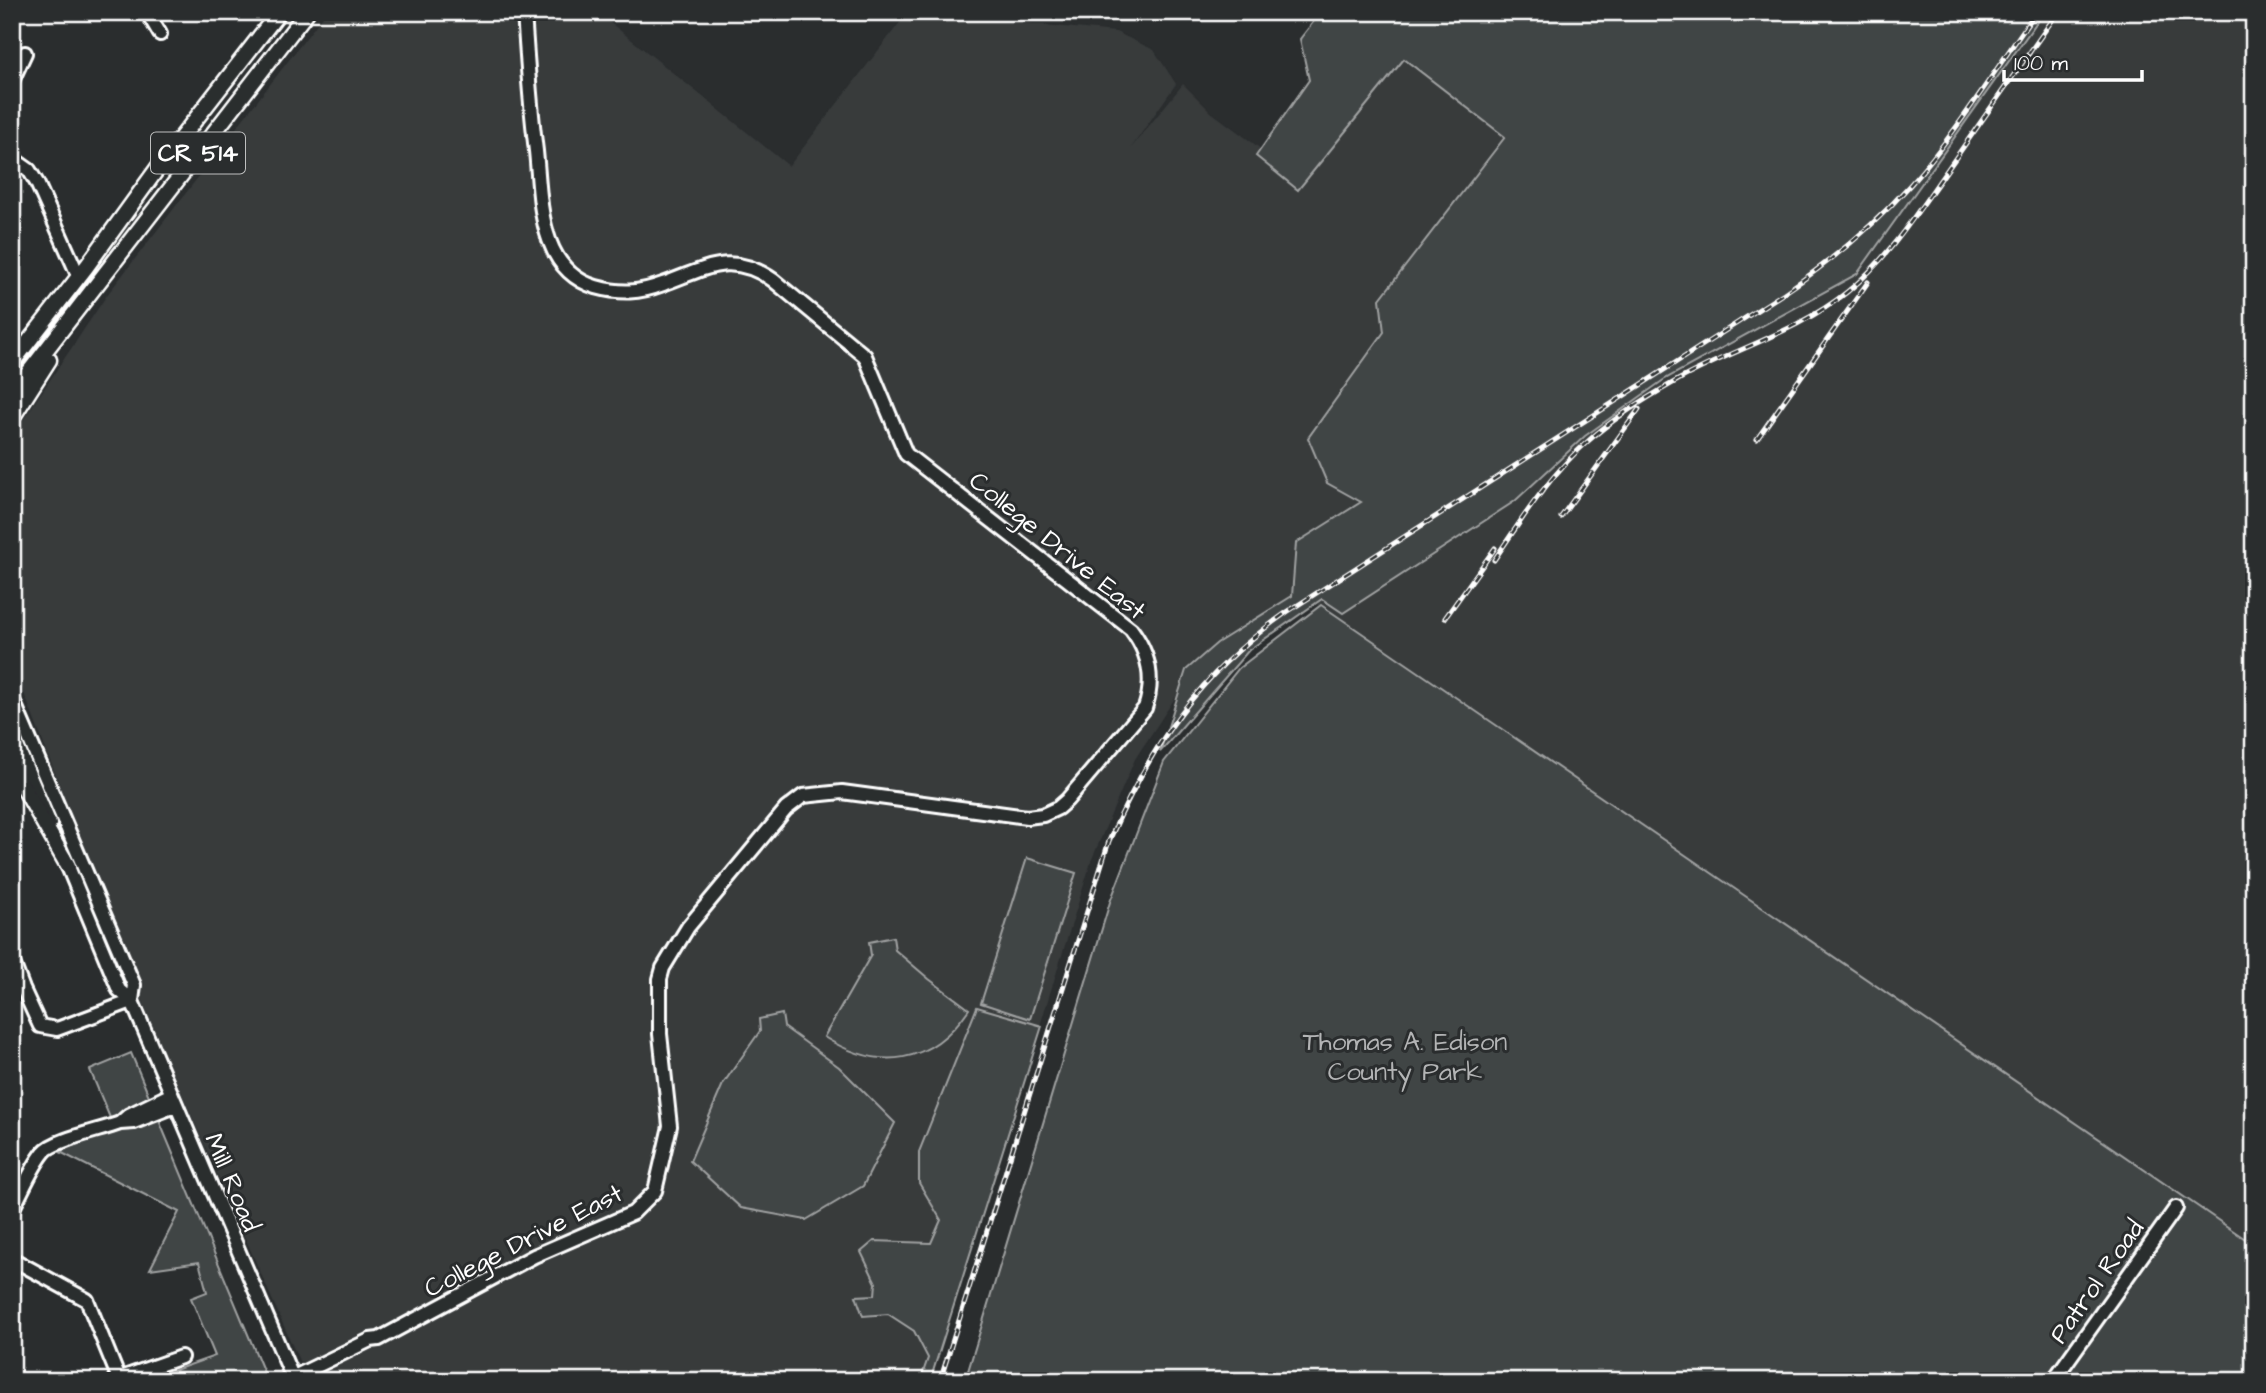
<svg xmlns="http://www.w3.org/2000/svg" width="2266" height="1393" font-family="'Architects Daughter',sans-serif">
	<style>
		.built { fill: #373a3b }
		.green { fill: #414445; stroke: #a0a2a2; stroke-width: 2 }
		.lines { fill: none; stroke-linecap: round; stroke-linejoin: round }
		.minor-casing { stroke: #fff; stroke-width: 18 }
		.major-casing { stroke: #fff; stroke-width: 19 }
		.minor { stroke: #2a2d2e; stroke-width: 12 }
		.major { stroke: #2a2d2e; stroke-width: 14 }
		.rail-casing { stroke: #fff; stroke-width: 5 }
		.rail { stroke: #2a2d2e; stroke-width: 2.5; stroke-dasharray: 8; stroke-linecap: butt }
		.labels { text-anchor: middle; stroke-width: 6; stroke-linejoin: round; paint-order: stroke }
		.shield { fill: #2a2d2e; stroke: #bfc0c0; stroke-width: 2 }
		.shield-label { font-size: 24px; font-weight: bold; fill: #fff }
		.street-label { font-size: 26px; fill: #fff; stroke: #2a2d2e }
		.park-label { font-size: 26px; fill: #b3b4b5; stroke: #2a2d2e }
	</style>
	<rect width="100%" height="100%" fill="#2a2d2e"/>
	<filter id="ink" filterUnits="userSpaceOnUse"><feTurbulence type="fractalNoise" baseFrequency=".0143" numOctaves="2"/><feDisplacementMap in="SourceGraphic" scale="14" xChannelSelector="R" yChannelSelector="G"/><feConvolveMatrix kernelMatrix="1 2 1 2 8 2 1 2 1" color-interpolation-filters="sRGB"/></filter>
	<g filter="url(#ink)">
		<path class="built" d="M 326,12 L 597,12 L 789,166 L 908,12 L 1116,32 L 1154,50 L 1176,84 L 1131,148 L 1183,84 L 1211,112 L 1261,149 L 1256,156 L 1404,59 L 1506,137 L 1380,299 L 1384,332 L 1308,438 L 1361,501 L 1297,543 L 1292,596 L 1217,643 L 1204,654 L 1135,759 L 1092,859 L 929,1381 L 308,1381 L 155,1033 L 12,662 L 12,442 L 15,432 L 107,295 Z
			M 2020,12 L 2254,12 L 2254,1245 L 1297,589 Z"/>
		<path class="green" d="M 1321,12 L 2044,12 L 1857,274 L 1665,379 L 1585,436 L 1515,501 L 1343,613 L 1322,599 L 1249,650 L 1160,752 L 1186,670 L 1217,643 L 1292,596 L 1296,543 L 1361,502 L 1327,483 L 1308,438 L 1384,332 L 1380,299 L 1505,137 L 1404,59 L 1298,190 L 1256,156 L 1309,80 L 1300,39 Z
			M 1321,605 L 2254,1245 L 2254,1381 L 965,1381 L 1110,902 L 1164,762 L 1239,668 Z
			M 1027,858 L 1076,873 L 1030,1019 L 981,1003 Z
			M 893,937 L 895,950 L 929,979 L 969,1009 C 931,1065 880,1072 824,1037 L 871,955 L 869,942 Z
			M 977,1007 L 1042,1026 L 930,1381 L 920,1381 L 928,1358 L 914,1331 L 888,1314 L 863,1316 L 856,1296 L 875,1295 L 876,1283 L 861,1252 L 874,1241 L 931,1243 L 941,1220 L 919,1183 L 919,1152 Z
			M 782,1014 L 784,1027 L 839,1067 L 895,1123 L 863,1186 L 806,1220 L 741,1208 L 690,1161 L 723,1084 L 760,1031 L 759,1019 Z
			M 131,1053 L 262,1368 L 268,1381 L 144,1381 L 215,1356 L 191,1298 L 207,1292 L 199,1262 L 150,1269 L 179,1212 L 60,1152 L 113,1125 L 90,1070 Z"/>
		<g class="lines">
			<g class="minor-casing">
				<path id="minor" d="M 147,12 L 160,34
					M 12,81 L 25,53
					M 12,158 L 29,170 L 37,183 L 79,277
					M 12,698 L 134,985 L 132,1001
					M 12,734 L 50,824
					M 64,857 L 119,990 L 132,1001 L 294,1381
					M 12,960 L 23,989 L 40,1026 L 57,1029 L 132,1001
					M 170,1095 L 129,1115 L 120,1123 L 134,1122 L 175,1106
					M 12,1210 C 22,1192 31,1168 44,1152 C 53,1140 102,1130 120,1123
					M 12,1259 L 87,1300 L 119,1379
					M 113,1381 L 181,1357
					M 286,1381 L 370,1340 L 379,1339 L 534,1256 L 633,1213 L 655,1191 L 670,1126 L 660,1034 L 660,979 L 663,968 L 688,927 L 786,809 L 803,796 L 842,792 L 1027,817 L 1043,815 L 1058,808 L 1067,800 L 1145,708 C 1155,679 1149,653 1131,629 L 906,454 L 865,356 L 773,280 C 731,251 707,268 663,284 C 639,293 621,294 596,287 C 538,270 541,199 536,151 C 530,104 527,59 524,12
					M 2053,1381 L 2176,1208"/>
			</g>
			<g class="major-casing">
				<path id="major" d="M 12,363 L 87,266 L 160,165 L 279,12
					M 12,394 L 307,12
					M 12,418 L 49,360
					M 12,767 L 68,866"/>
			</g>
			<use href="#minor" class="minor"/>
			<use href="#major" class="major"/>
			<g class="rail-casing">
				<path id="rail" d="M 1757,439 L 1868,282
					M 1561,517 L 1639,409
					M 1494,560 C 1522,519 1549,476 1586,443 C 1613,418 1646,398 1678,380 C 1733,349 1798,332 1847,292 C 1887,260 1916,214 1945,173 C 1983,119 2020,66 2058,12
					M 1445,618 L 1495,548
					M 940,1381 L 1109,841 C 1152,743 1199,674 1287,612 L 1784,293 C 1830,262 1873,227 1910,185 C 1957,132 1995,70 2036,12"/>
			</g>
			<use href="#rail" class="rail"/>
		</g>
	</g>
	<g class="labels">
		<rect class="shield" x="151" y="132.5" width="94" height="41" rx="5"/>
		<g class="shield-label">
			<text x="198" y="161">CR 514</text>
		</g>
		<g class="street-label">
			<text transform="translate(1058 545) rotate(39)" y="9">College Drive East</text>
			<text transform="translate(233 1182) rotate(67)" y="9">Mill Road</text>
			<text transform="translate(523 1240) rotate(-27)" y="9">College Drive East</text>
			<text transform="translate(2096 1281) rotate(-55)" y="9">Patrol Road</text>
		</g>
		<g class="park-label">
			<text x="1405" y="1050">Thomas A. Edison<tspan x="1405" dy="30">County Park</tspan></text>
		</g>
	</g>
	<rect width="2266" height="1393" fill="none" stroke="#2a2d2e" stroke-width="42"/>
	<rect x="21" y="21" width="2224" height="1351" fill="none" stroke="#fff" stroke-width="2.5" filter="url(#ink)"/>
	<path d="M2004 70v10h138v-10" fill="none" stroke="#ffffff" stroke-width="3.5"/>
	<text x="2014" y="70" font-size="21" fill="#ffffff" stroke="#2a2d2e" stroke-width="5" paint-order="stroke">100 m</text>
</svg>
